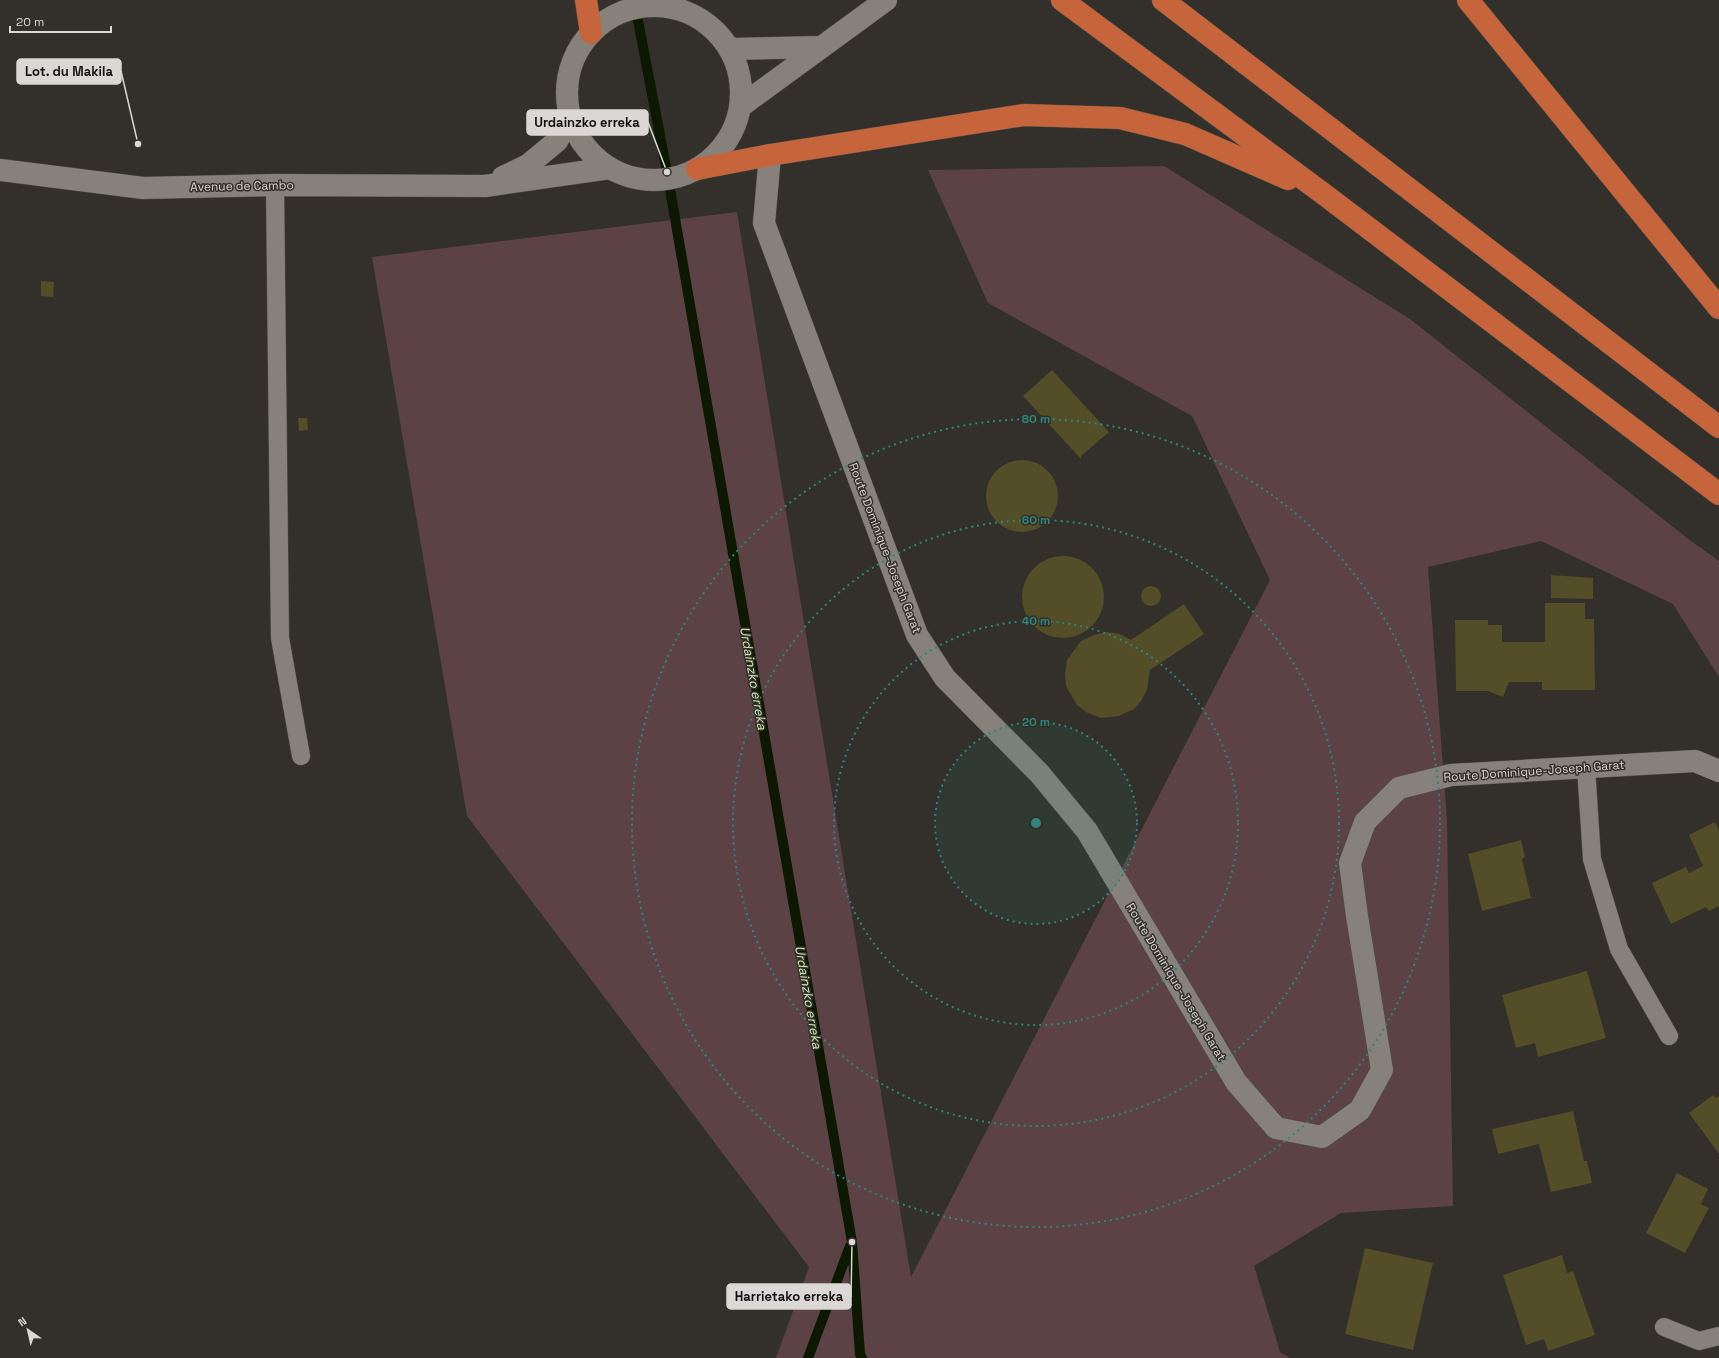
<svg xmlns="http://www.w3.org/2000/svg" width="1719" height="1358" font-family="'Space Grotesk',sans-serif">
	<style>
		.green { fill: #5c4245 }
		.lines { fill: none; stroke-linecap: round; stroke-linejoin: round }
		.stream { stroke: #0c1800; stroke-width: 10 }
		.building { fill: #534d28 }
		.service-casing { stroke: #504d48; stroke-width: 19 }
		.minor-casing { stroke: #504d48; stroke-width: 23 }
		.tertiary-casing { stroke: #504d48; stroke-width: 23 }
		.trunk-casing { stroke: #504d48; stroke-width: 23 }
		.service { stroke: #86817b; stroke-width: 18 }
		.minor { stroke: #86817b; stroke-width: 22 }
		.tertiary { stroke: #86817b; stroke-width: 22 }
		.trunk { stroke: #c6643b; stroke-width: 22 }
		.ring { fill: none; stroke: #2d857d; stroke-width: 2; stroke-dasharray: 2 4 }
		.labels { text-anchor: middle; stroke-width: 3; stroke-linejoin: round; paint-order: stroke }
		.street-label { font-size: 12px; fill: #dad7d4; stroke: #332f2a }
		.water-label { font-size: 13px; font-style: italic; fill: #cdeaaf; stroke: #332f2a }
		.centre { fill: #2d857d; stroke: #332f2a; stroke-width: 2 }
		.ring-label { font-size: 12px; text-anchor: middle; font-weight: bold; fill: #2d857d; stroke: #332f2a; stroke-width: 3; stroke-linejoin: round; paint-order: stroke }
		.leader { fill: none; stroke: #dad7d4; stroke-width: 1.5 }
		.callout-dot { fill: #dad7d4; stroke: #332f2a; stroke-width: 1.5 }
		.callout { fill: #dad7d4; stroke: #dad7d4; stroke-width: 1.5 }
		.callout-label { font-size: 13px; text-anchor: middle; font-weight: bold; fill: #111 }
	</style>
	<rect width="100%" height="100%" fill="#332f2a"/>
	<path class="green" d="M 1164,166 L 1410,319 L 1687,538 L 1719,561 L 1719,677 L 1673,604 L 1541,541 L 1428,567 L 1447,820 L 1453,1206 L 1341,1213 L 1254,1266 L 1280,1352 L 1290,1358 L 776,1358 L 809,1267 L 467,816 L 372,257 L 737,212 L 911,1277 L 1270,580 L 1192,416 L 988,303 L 928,170 Z"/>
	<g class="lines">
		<path class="stream" d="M 634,0 L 667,172 L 852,1242 L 860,1354 L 862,1358
			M 808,1358 L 850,1246"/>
	</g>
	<path class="building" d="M 41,281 L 54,282 L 53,297 L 41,296 Z
		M 1052,370 L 1109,432 L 1081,456 L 1081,459 L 1023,396 Z
		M 298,418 L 307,418 L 308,430 L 299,431 Z
		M986 496a36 36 0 1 1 72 0a36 36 0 1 1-72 0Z
		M1022 597a41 41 0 1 1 82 0a41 41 0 1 1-82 0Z
		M 1551,575 L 1593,578 L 1593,599 L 1551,598 Z
		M1141 596a10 10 0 1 1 20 0a10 10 0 1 1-20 0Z
		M 1545,603 L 1585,603 L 1585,619 L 1594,619 L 1595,690 L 1542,690 L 1542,682 L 1509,682 L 1503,697 L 1488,691 L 1456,691 L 1455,620 L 1488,620 L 1488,625 L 1502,625 L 1502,642 L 1545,642 Z
		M 1184,604 L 1204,634 L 1150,670 L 1147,690 L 1141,701 L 1134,709 L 1119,716 L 1101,718 L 1086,712 L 1077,705 L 1066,686 L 1065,674 L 1067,660 L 1081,641 L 1094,635 L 1107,632 L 1120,634 L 1131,640 Z
		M 1715,822 L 1719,830 L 1719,906 L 1709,911 L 1706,907 L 1671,924 L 1652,883 L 1686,867 L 1689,873 L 1703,866 L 1689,835 Z
		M 1521,840 L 1525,857 L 1522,859 L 1531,898 L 1482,911 L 1468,854 Z
		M 1587,971 L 1606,1038 L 1538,1057 L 1535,1043 L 1516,1048 L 1502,995 Z
		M 1713,1095 L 1716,1098 L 1719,1096 L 1719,1154 L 1689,1113 Z
		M 1573,1111 L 1584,1161 L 1587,1161 L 1592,1183 L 1551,1192 L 1539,1144 L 1498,1154 L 1492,1129 Z
		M 1677,1173 L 1708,1189 L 1701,1204 L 1709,1208 L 1685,1253 L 1646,1233 Z
		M 1365,1248 L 1433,1263 L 1413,1350 L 1345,1334 Z
		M 1562,1255 L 1567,1273 L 1573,1271 L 1595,1335 L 1548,1351 L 1544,1339 L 1526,1345 L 1503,1275 Z"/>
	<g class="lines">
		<g class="service-casing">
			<path id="service" d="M 275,185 L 280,638 L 301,756
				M 1586,767 L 1592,859 L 1619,949 L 1669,1036
				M 1664,1327 L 1699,1341 L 1719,1336"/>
		</g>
		<g class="minor-casing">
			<path id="minor" d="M 770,155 L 764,223 L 917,635 L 945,678 L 1039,773 L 1087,831 L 1236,1082 L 1276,1128 L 1322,1137 L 1360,1110 L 1382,1070 L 1357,916 L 1350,863 L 1365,822 L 1399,788 L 1451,775 L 1695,761 L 1719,771"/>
		</g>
		<g class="tertiary-casing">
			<path id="tertiary" d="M567 93a87 87 0 1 1 174 0a87 87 0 1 1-174 0Z
				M 731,49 L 822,47
				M 741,106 L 886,0
				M 0,170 L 143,188 L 275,185 L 485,186 L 610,168
				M 503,177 L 528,165 L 557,141 L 570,117"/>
		</g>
		<g class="trunk-casing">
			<path id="trunk" d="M 586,0 L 591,33
				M 1062,0 L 1321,192 L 1719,494
				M 1163,0 L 1719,427
				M 1468,0 L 1719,308
				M 697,169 L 770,155 L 1024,115 L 1120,118 L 1185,134 L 1288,179"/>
		</g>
		<use href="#service" class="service"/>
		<use href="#minor" class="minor"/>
		<use href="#tertiary" class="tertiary"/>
		<use href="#trunk" class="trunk"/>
	</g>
	<circle cx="1036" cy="823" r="101" fill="#2d857d" fill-opacity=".12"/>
	<g class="ring">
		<circle cx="1036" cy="823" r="101"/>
		<circle cx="1036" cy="823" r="202"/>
		<circle cx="1036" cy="823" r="303"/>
		<circle cx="1036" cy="823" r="404"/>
	</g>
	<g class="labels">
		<g class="street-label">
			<text transform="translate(242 186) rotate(-1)" y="4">Avenue de Cambo</text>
			<text transform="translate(885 548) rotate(69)" y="4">Route Dominique-Joseph Garat</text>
			<text transform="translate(1534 771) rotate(-4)" y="4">Route Dominique-Joseph Garat</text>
			<text transform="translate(1176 982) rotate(59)" y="4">Route Dominique-Joseph Garat</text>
		</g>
		<g class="water-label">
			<text transform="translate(754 678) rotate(80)" y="5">Urdainzko erreka</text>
			<text transform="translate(809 997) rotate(80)" y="5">Urdainzko erreka</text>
		</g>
	</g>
	<circle cx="1036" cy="823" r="6" class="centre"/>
	<g class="ring-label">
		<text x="1036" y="423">80 m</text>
		<text x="1036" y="524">60 m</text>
		<text x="1036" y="625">40 m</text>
		<text x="1036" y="726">20 m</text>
	</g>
	<path class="leader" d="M138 144L121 71M667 172L648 122M852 1242L851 1297"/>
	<g class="callout-dot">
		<circle cx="138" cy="144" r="4"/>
		<circle cx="667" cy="172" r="4"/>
		<circle cx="852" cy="1242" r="4"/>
	</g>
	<g class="callout">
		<rect x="17" y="59" width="104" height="25" rx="4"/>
		<rect x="527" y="110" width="121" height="25" rx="4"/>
		<rect x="727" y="1284" width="124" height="25" rx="4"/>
	</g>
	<g class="callout-label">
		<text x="69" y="76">Lot. du Makila</text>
		<text x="587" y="127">Urdainzko erreka</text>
		<text x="789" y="1301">Harrietako erreka</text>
	</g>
	<g transform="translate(28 1330) rotate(326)" stroke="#332f2a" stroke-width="3" paint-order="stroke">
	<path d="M0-3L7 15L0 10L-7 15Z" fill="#dad7d4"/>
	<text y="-6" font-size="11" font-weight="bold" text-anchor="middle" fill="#dad7d4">N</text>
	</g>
	<path d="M10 26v6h101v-6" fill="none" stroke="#dad7d4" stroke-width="2"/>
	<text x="16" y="26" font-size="12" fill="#dad7d4" stroke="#332f2a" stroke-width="3" paint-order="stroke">20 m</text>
</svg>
